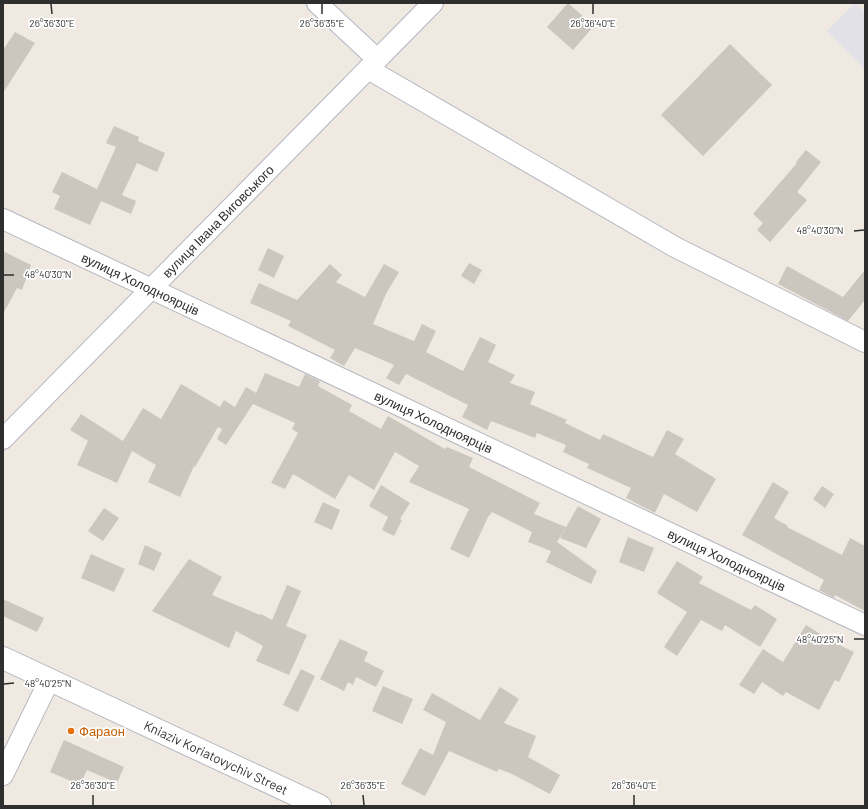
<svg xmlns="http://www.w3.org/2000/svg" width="868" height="809" font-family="Barlow,sans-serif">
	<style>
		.industrial { fill: #e3e1e8 }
		.building { fill: #cbc7bf }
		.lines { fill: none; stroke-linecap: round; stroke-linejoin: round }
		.minor-casing { stroke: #b4b7c1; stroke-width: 22 }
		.secondary-casing { stroke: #b4b7c1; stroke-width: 24 }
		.minor { stroke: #fff; stroke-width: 20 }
		.secondary { stroke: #fff; stroke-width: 22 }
		.ticks { fill: none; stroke: #2e2e2e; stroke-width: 1.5 }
		.food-dot { fill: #e8710a; stroke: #fff; stroke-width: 1.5 }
		.labels { text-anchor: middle; stroke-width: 3.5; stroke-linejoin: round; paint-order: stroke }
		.street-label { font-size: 13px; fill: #2e2e2e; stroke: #fff }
		.food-label { font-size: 13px; fill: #c56008; stroke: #fff; text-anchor: start }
		.ticks-label { font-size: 10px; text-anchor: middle; fill: #2e2e2e; stroke: #fff; stroke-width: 3.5; stroke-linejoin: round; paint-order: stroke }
	</style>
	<rect width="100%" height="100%" fill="#efe9e1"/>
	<path class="industrial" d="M 855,3 L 865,12 L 865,69 L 827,31 Z"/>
	<path class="building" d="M 568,3 L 594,26 L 573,50 L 547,27 Z
		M 15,32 L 35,43 L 3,93 L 3,50 Z
		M 730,44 L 772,85 L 703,156 L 661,115 Z
		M 114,126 L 139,137 L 138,141 L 165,153 L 157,172 L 137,163 L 122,195 L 136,201 L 131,214 L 101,201 L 90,225 L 54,209 L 60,196 L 52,192 L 62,172 L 97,189 L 116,147 L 106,143 Z
		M 806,150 L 821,162 L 797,192 L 807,200 L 770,242 L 757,230 L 763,223 L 753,214 L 797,163 L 796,162 Z
		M 268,248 L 284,256 L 274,278 L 258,270 Z
		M 3,251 L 31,265 L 22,290 L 17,288 L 3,314 Z
		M 469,263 L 482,270 L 474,284 L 461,276 Z
		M 330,264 L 342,275 L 336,282 L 365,297 L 384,264 L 399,272 L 386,294 L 373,324 L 414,341 L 422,324 L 436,331 L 426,352 L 463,371 L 480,337 L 496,345 L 488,362 L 515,375 L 510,383 L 535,392 L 530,404 L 567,420 L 565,423 L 600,440 L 603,434 L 653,457 L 667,430 L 684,439 L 675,454 L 716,479 L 697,512 L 664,494 L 655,513 L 626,498 L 631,488 L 587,468 L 589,464 L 563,452 L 566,445 L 537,433 L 535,438 L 491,421 L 487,430 L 462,417 L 468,405 L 406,374 L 399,385 L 386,378 L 394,365 L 355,348 L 344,366 L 330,358 L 335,350 L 288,326 L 291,321 L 250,303 L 259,283 L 297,300 Z
		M 787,266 L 843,297 L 865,270 L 865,300 L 848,321 L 778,284 Z
		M 265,373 L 299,387 L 305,374 L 320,381 L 318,386 L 352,405 L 349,411 L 381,429 L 388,416 L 445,449 L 447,447 L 473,458 L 469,467 L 540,503 L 534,514 L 566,527 L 557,542 L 597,571 L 591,584 L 546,562 L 551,551 L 528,542 L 532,532 L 492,512 L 488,517 L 469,558 L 450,549 L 469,509 L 409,482 L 419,466 L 395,452 L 374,490 L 349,475 L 335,499 L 293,474 L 285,489 L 271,483 L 298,433 L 292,429 L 295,423 L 253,404 L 226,445 L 217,439 L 222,429 L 218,427 L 195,467 L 194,466 L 180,497 L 148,482 L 156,465 L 132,451 L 117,483 L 77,465 L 88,441 L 70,430 L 81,414 L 123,441 L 143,408 L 161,419 L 181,384 L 220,407 L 224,400 L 235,407 L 246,387 L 256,393 Z
		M 773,482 L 789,492 L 774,518 L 788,526 L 787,527 L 842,555 L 850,538 L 865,546 L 865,611 L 835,595 L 834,598 L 819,590 L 824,580 L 742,535 Z
		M 381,485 L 410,503 L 400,519 L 402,520 L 394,536 L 382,530 L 388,517 L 369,506 Z
		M 822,486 L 834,494 L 825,508 L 813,499 Z
		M 323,502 L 340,510 L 332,530 L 314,522 Z
		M 578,506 L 601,519 L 586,548 L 560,538 Z
		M 104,508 L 119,518 L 103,541 L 88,531 Z
		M 628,537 L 654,548 L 644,572 L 619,562 Z
		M 145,545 L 162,553 L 154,571 L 138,564 Z
		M 91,554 L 125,569 L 114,592 L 81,578 Z
		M 189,559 L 222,577 L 212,595 L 260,615 L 261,614 L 272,620 L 287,585 L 301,591 L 286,626 L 307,635 L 289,675 L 256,661 L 263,646 L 236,631 L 229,648 L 152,611 Z
		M 677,561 L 703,577 L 699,583 L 751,610 L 755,605 L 777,619 L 760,647 L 725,625 L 722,631 L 701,620 L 677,656 L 664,647 L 687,612 L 657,593 Z
		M 3,599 L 44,618 L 37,632 L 3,616 Z
		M 806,625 L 835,643 L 854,652 L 839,682 L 835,680 L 819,710 L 786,692 L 783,696 L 762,682 L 754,694 L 739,685 L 763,649 L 783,662 Z
		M 340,639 L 368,652 L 364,661 L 384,671 L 376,687 L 356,677 L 353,685 L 348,682 L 344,691 L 320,679 Z
		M 301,669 L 315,676 L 298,712 L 283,705 Z
		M 383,686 L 413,699 L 402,724 L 372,711 Z
		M 500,687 L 519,699 L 504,723 L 536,736 L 528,757 L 560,775 L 550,794 L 512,774 L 499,769 L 497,772 L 449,751 L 425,796 L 401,784 L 420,748 L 433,755 L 446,722 L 423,710 L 432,693 L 480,720 Z
		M 64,740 L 124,767 L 117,783 L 87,770 L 80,785 L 50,772 Z"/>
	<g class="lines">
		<g class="minor-casing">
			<g id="minor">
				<path d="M 317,3 L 377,59"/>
				<path d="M 368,69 L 675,247 L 865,342"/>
				<path id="s1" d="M 3,219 L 865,625"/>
				<path id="s2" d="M 3,439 L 433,3"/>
				<path d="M 3,775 L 49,681"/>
			</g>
		</g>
		<g class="secondary-casing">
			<g id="secondary">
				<path id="s3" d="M 3,658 L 320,806"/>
			</g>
		</g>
		<use href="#minor" class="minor"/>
		<use href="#secondary" class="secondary"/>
	</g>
	<path class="ticks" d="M 51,4 L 52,14M 322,4 L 322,14M 593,4 L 593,14M 854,231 L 864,230M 4,275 L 14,275M 854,639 L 864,639M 4,684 L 14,683M 93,795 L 93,805M 363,795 L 364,805M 634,795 L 634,805"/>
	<circle class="food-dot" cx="71" cy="731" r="4"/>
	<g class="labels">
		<g class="street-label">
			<text dy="5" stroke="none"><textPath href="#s2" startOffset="306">вулиця Івана Виговського</textPath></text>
			<text dy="5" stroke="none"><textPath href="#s1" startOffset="152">вулиця Холодноярців</textPath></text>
			<text dy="5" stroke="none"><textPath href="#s1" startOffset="476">вулиця Холодноярців</textPath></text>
			<text dy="5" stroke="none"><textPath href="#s1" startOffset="800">вулиця Холодноярців</textPath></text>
			<text dy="5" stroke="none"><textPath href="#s3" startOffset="235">Kniaziv Koriatovychiv Street</textPath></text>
		</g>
		<g class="food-label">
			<text x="79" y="736">Фараон</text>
		</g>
	</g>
	<g class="ticks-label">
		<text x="52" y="27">26°36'30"E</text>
		<text x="322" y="27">26°36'35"E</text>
		<text x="593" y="27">26°36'40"E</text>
		<text x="820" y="234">48°40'30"N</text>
		<text x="48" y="278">48°40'30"N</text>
		<text x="820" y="643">48°40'25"N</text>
		<text x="48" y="687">48°40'25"N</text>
		<text x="93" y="789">26°36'30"E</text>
		<text x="363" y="789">26°36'35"E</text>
		<text x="634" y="789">26°36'40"E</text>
	</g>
	<rect width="868" height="809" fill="none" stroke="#2e2e2e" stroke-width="8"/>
</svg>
